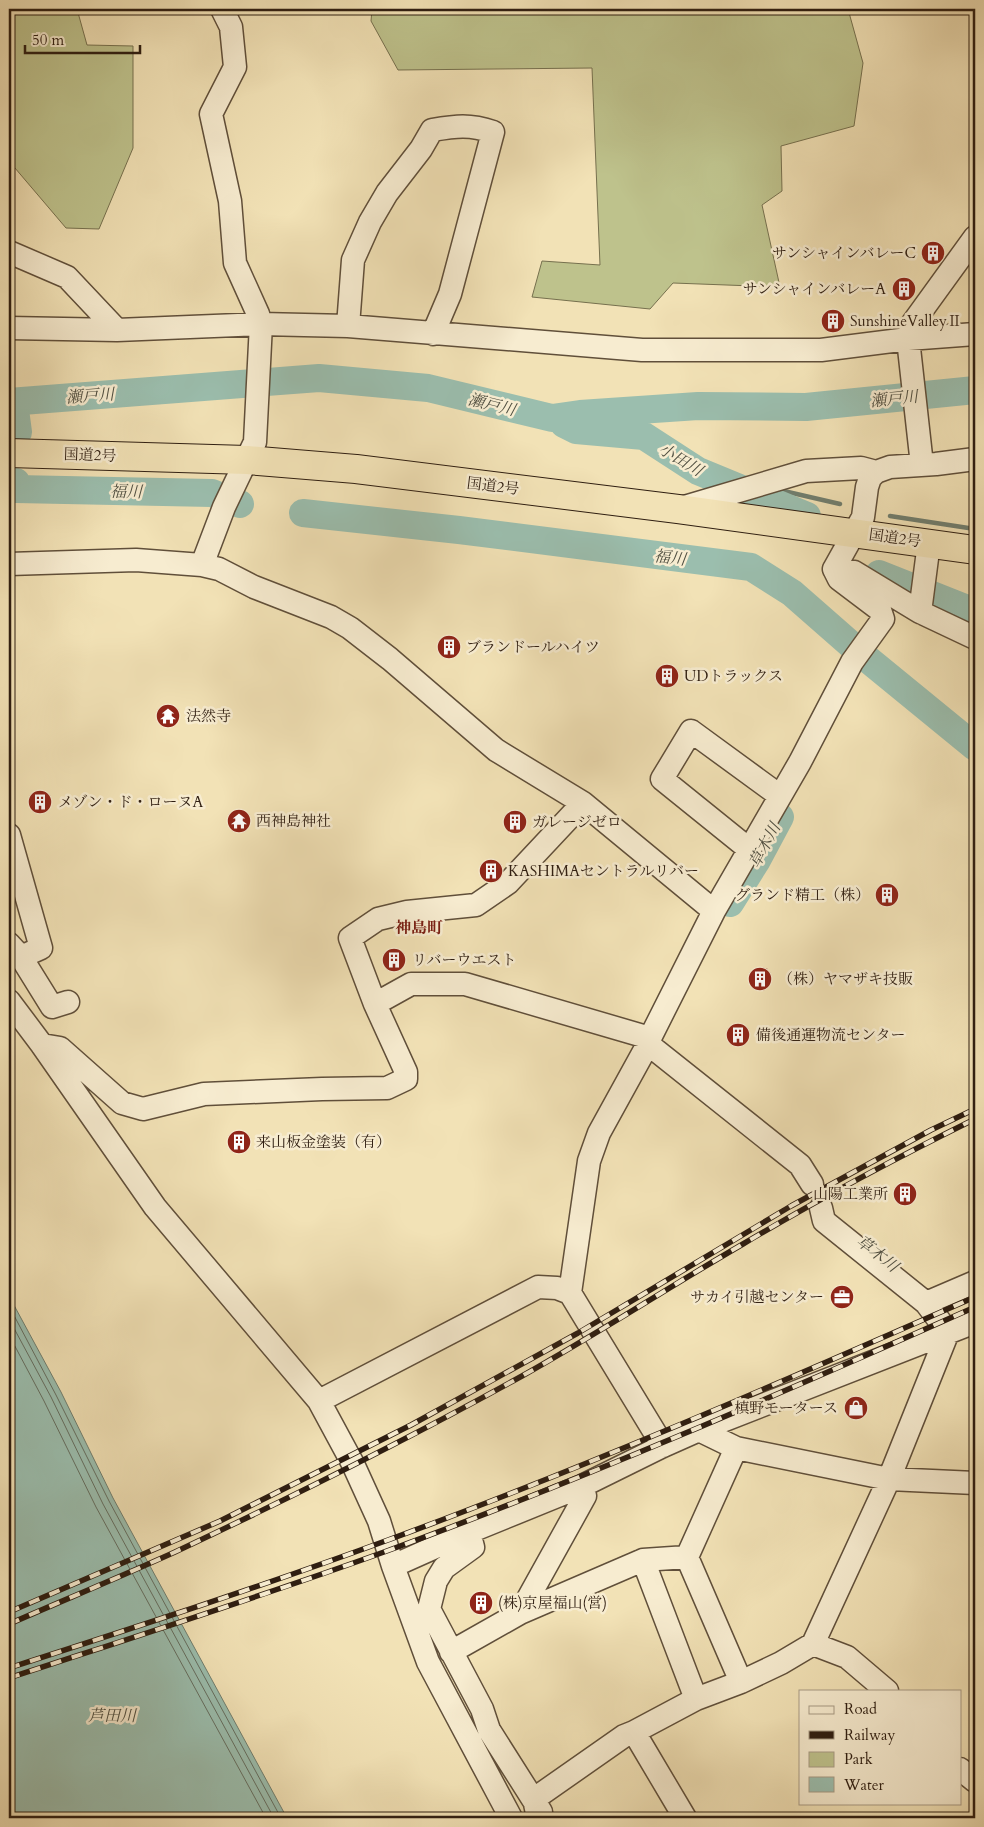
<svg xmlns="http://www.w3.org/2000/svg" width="984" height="1827" font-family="Cardo,'Noto Serif JP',serif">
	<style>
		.green { fill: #bec28c; stroke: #76704e }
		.water { fill: #9bbeae; stroke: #707e6f }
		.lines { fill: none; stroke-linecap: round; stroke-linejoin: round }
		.shore { stroke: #656e60; stroke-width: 1 }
		.stream { stroke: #707e6f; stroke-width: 4.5 }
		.river { stroke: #9bbeae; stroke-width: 28 }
		.minor-casing { stroke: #604f3a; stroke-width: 25 }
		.highway-casing { stroke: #2f1e11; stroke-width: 30 }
		.minor { stroke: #f7ecd0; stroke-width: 22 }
		.highway { stroke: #f2e2b6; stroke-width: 28 }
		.rail-casing { stroke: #2f1e11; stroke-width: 5.5 }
		.rail { stroke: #f7ecd0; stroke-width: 4; stroke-dasharray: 11; stroke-linecap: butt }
		.labels { text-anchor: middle; stroke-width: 5; stroke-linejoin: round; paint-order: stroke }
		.poi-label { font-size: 15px; fill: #2f1e11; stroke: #f7ecd0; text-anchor: start }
		.street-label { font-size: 15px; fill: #2f1e11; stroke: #f7ecd0 }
		.water-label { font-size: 16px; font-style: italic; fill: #4f4e40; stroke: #f7ecd0 }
		.neighbourhood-label { font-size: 16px; font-weight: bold; fill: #7a1f14; stroke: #f7ecd0 }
	</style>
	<rect width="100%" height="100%" fill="#f2e2b6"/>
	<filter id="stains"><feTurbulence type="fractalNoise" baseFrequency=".004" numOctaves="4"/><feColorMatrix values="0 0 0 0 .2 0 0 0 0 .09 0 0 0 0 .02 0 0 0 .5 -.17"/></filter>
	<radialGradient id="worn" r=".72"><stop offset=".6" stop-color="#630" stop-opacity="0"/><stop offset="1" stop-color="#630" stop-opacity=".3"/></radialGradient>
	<path class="green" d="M 9,9 L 77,9 L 87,45 L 133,46 L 133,148 L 99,229 L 66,228 L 9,161 Z
		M 372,9 L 848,9 L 863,63 L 854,126 L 781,146 L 782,191 L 762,205 L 780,287 L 673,283 L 650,309 L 532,297 L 542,261 L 600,265 L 592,68 L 398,70 L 371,21 Z"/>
	<path class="water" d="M 9,1296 L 61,1392 L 113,1498 L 287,1818 L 9,1818 Z"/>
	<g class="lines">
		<path class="shore" d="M 9,1306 L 56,1395 L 109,1501 L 281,1818
			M 9,1319 L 51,1397 L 103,1504 L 274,1818
			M 9,1335 L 44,1401 L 96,1507 L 266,1818"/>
		<path class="stream" d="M 709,475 L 738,481
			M 775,489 L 840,504
			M 890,516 L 975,529"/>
		<path class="river" d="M 9,402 L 319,378 L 428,388 L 552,418 L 580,414 L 698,406 L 806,407 L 975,390
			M 14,402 L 18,432
			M 564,424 L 576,430 L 644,436 L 698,471 L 807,516
			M 16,482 L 16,489 L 212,493 L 240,504
			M 303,513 L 459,530 L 751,567 L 792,593 L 865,657 L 975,747
			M 879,574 L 975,612
			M 730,903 L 757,860 L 780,817"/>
		<g class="minor-casing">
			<path id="minor" d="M 9,252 L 67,277 L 117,330
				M 348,326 L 353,260 L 370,222 L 387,193 L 421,149 L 432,130 C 456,126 470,124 493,132 L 450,294 L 433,334
				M 9,328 L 117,330 L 261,324 L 348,326 L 642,350 L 821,350 L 908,339 L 975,334
				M 922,465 L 908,339 L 912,324 L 975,237
				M 681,508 L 806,471 L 861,468 L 876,472
				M 929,543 L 920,612 L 975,638
				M 9,564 L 136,560 L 202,565 L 224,507 L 255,442 L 261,324 L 258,314 L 235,263 L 230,201 L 211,114 L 235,67 L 231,27 L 222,9
				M 202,565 L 219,569 L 254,587 L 331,617 L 350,628 L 390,659 L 496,750 L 583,803 L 714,911
				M 834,569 L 863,517 L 867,487 L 870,478 L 876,472 L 890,467 L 936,464 L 975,459
				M 837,570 L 854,572 L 920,612
				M 9,835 L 41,948 L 21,957
				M 750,850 L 662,779 L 691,731 L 780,796
				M 9,944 L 21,957 L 52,1007 L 68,1002
				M 9,1001 L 42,1045 L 155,1207 L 319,1401 L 353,1464 L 379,1521 L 393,1566 L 428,1662 L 511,1818
				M 375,1004 L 350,938 L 378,919 L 407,912 L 476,905 L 508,883 L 583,803
				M 42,1045 L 60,1048 L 122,1103 L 143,1109 L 204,1094 L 322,1089 L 387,1088 L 406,1079 L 406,1072 L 375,1004 L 411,984 L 465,984 L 650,1038
				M 812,1184 L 800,1165 L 648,1044 L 650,1038 L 714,911 L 800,762 L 852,662 L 883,619 L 880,610 L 839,579 L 834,569
				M 821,1208 L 824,1221 L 926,1303
				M 570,1293 L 589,1161 L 599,1133 L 648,1044
				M 319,1401 L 538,1287 L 557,1288 L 570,1293 L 663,1446
				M 699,1430 L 736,1448 L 889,1479 L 975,1483
				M 736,1448 L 687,1557 L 741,1682
				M 469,1532 L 473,1547 L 444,1568 L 436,1581 L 429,1609 L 482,1709 L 489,1730 L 541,1812
				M 643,1560 L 696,1699
				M 393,1566 L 469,1532 L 582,1486 L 663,1446 L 699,1430 L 975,1322
				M 520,1613 L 585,1496 L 582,1486
				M 813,1644 L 889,1479 L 948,1332 L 926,1303 L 975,1282
				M 451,1652 L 520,1613 L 643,1560 L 687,1557
				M 634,1732 L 685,1818
				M 960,1769 L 975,1781
				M 538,1818 L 534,1799 L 624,1736 L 634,1732 L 696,1699 L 741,1682 L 781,1663 L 813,1644 L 847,1657 L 887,1691"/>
		</g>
		<g class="highway-casing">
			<path id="highway" d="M 9,453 L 247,460 L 356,469 L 678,509 L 975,550"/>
		</g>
		<use href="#minor" class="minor"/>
		<use href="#highway" class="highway"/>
		<g class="rail-casing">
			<path id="rail" d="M 9,1612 L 220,1521 L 411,1425 L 578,1333 L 791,1206 L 931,1130 L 975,1109
				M 9,1624 C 64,1600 120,1577 175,1552 C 292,1497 408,1439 522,1376 C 597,1334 669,1287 743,1244 C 819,1199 896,1158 975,1119
				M 9,1668 C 136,1627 263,1586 388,1540 C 587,1467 782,1382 975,1297
				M 9,1678 C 134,1637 260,1597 384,1552 C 584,1479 780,1394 975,1307"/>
		</g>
		<use href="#rail" class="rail"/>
	</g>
	<defs>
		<g id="building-disc" transform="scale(1.25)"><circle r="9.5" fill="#8f2418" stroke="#f7ecd0"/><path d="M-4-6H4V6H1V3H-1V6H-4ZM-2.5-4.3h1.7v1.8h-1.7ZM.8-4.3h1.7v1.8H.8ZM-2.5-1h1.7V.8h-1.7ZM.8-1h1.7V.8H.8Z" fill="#fff"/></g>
		<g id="temple-disc" transform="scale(1.25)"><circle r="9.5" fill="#8f2418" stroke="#f7ecd0"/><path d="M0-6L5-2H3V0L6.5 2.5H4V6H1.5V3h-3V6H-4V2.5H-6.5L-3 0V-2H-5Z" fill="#fff"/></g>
		<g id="office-disc" transform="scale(1.25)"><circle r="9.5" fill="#8f2418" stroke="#f7ecd0"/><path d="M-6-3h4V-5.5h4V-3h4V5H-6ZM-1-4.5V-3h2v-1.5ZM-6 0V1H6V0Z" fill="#fff"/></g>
		<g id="shop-disc" transform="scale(1.25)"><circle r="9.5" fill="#8f2418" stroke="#f7ecd0"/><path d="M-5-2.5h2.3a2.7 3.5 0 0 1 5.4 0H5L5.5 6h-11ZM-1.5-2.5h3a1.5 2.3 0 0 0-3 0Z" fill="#fff"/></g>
	</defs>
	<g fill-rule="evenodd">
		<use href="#building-disc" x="933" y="253"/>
		<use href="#building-disc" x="904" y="289"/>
		<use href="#building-disc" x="833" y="321"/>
		<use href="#building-disc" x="449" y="647"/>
		<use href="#building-disc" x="667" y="676"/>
		<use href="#temple-disc" x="168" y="716"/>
		<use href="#building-disc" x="40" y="802"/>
		<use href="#temple-disc" x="239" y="821"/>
		<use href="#building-disc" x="515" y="822"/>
		<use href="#building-disc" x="491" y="871"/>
		<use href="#building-disc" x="887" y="895"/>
		<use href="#building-disc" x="394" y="960"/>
		<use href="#building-disc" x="760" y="979"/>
		<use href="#building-disc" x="738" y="1035"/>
		<use href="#building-disc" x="239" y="1142"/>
		<use href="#building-disc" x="905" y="1194"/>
		<use href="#office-disc" x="842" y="1297"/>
		<use href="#shop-disc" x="856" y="1408"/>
		<use href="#building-disc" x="481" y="1603"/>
	</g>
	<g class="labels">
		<g class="poi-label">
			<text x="916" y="258" text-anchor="end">サンシャインバレーC</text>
			<text x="886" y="294" text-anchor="end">サンシャインバレーA</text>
			<text x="850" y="326">SunshineValleyⅡ</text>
			<text x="466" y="652">ブランドールハイツ</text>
			<text x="684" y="681">UDトラックス</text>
			<text x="186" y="721">法然寺</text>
			<text x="58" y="807">メゾン・ド・ローヌA</text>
			<text x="256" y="826">西神島神社</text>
			<text x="532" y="827">ガレージゼロ</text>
			<text x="508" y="876">KASHIMAセントラルリバー</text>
			<text x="870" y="900" text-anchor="end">グランド精工（株）</text>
			<text x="412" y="965">リバーウエスト</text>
			<text x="778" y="984">（株）ヤマザキ技販</text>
			<text x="756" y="1040">備後通運物流センター</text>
			<text x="256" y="1147">来山板金塗装（有）</text>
			<text x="888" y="1199" text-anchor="end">山陽工業所</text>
			<text x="824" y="1302" text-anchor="end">サカイ引越センター</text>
			<text x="838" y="1413" text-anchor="end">槙野モータース</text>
			<text x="498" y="1608">(株)京屋福山(営)</text>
		</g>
		<g class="street-label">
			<text transform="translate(90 455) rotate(2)" y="5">国道2号</text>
			<text transform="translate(493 486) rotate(7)" y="5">国道2号</text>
			<text transform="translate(895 538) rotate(8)" y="5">国道2号</text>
		</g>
		<g class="water-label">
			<text transform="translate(90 395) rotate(-4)" y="6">瀬戸川</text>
			<text transform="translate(894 398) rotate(-6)" y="6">瀬戸川</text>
			<text transform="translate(492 404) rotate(14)" y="6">瀬戸川</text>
			<text transform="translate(681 459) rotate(31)" y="6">小田川</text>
			<text transform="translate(126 491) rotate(1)" y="6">福川</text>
			<text transform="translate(670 557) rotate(7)" y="6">福川</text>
			<text transform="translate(764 845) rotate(-62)" y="6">草木川</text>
			<text transform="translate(878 1253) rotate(38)" y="6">草木川</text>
			<text x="112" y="1721">芦田川</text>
		</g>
		<g class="neighbourhood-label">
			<text x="419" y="933">神島町</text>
		</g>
	</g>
	<rect width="984" height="1827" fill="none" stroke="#f2e2b6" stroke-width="30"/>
	<rect x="10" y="10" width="964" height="1807" fill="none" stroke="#2f1e11" stroke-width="2.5"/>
	<rect x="15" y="15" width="954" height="1797" fill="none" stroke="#2f1e11"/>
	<rect x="799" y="1690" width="162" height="115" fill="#f7ecd0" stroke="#a79a84"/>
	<rect x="809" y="1706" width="25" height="8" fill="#f7ecd0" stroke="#a79a84"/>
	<text x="844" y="1714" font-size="15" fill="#2f1e11">Road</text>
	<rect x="809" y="1731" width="25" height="8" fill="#2f1e11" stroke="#a79a84"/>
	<text x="844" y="1740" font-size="15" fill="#2f1e11">Railway</text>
	<rect x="809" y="1752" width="25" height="15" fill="#bec28c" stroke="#a79a84"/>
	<text x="844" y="1764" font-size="15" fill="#2f1e11">Park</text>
	<rect x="809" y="1777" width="25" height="15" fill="#9bbeae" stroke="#a79a84"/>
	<text x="844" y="1790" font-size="15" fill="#2f1e11">Water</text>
	<path d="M25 45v8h115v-8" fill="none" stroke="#2f1e11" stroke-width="2.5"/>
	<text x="32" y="45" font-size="15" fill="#2f1e11" stroke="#f7ecd0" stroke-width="4" paint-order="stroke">50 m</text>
	<rect width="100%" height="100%" filter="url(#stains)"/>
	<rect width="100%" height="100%" fill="url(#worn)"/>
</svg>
